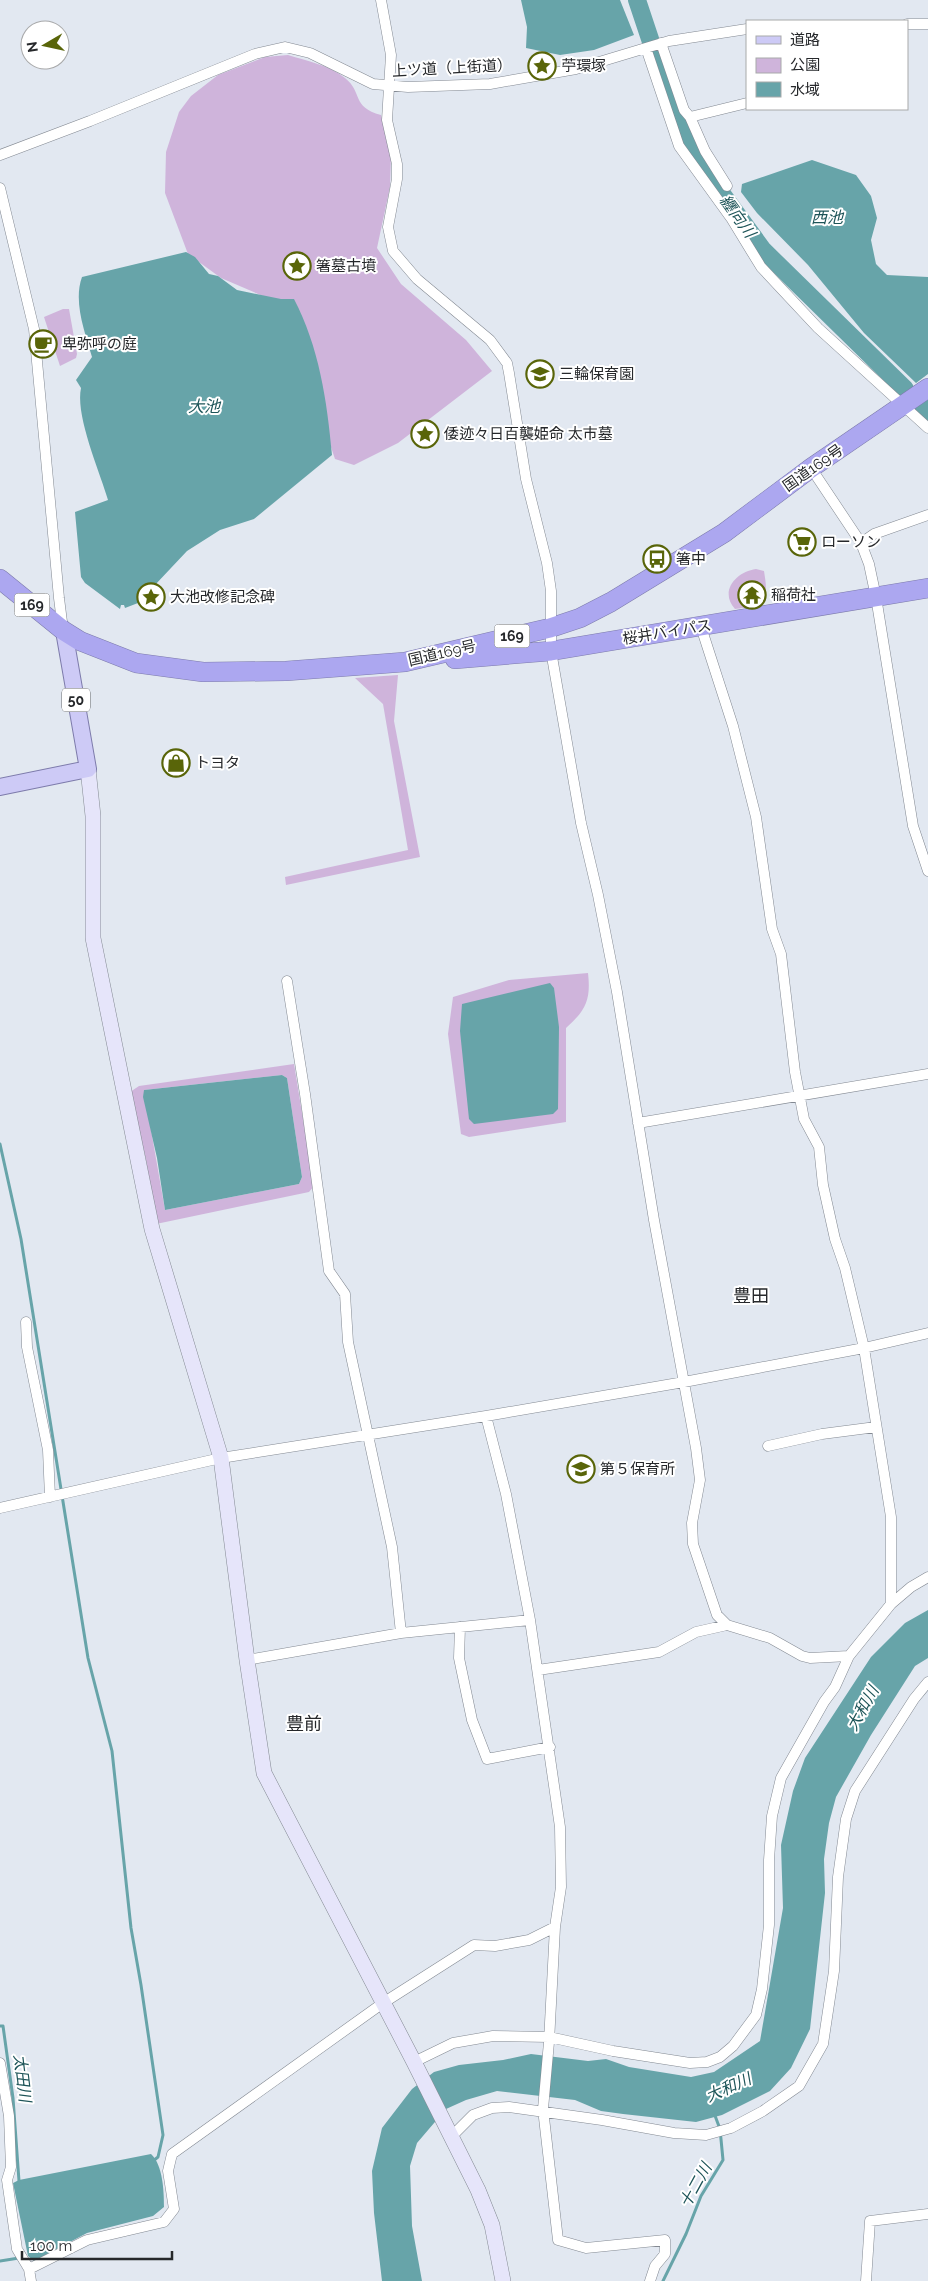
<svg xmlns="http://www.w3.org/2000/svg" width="928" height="2281" font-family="Raleway,'Noto Sans JP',sans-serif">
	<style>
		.green { fill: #cfb4db; fill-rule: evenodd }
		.water { fill: #67a4a9 }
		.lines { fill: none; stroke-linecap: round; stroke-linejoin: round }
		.stream { stroke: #67a4a9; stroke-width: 3 }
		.river { stroke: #67a4a9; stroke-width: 18 }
		.street-casing { stroke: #838992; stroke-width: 11 }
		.secondary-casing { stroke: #838992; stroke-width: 16 }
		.primary-casing { stroke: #7d7bab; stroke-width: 18 }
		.highway-casing { stroke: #7d7bab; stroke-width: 20 }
		.street { stroke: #fff; stroke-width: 10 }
		.secondary { stroke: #e6e5fa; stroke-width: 15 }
		.primary { stroke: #cdcaf6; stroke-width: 16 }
		.highway { stroke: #aca7f0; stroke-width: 19 }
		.labels { text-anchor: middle; stroke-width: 4; stroke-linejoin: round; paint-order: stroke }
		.shield { fill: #fff; stroke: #67686b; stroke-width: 1 }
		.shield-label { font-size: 14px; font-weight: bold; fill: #26282b }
		.poi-label { font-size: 15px; fill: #26282b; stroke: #fff; text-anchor: start }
		.street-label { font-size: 15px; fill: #26282b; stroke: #fff }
		.water-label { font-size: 16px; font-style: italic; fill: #1d5458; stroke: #fff }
		.quarter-label { font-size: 18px; fill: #26282b; stroke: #fff }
	</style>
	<rect width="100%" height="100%" fill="#e2e8f1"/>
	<path class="green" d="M 288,55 C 307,61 329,65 345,78 C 363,92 351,107 381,115 L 391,156 L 390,187 L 377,248 L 401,284 L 466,340 L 492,371 L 398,443 L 354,465 L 335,459 L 325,429 L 300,312 L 221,278 L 188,254 L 165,193 L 166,152 L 179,112 L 191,96 L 218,75 L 265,57 Z
		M 63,309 L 69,309 L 77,354 L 76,358 L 60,366 L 44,317 Z
		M 756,569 L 764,571 C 766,585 769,596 758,606 L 735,609 C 719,591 736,572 756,569 Z
		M 398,675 L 394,721 L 420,857 L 286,885 L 285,877 L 408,850 L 383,704 L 355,678 Z
		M 588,973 C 591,1000 586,1010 566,1028 L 566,1122 L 469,1137 L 461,1134 L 448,1034 L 453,997 L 509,980 Z
		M 294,1064 L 314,1186 L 309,1192 L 156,1224 L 146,1160 L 130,1092 L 139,1086 ZM 282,1075 L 287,1078 L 302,1177 L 299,1184 L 165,1210 L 144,1090 Z"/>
	<path class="water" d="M 521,0 L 620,0 L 634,35 L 594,50 L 560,55 L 526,48 L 527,27 Z
		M 812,160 L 856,175 L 871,196 L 877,218 L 871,240 L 876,264 L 887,275 L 928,277 L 928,374 L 916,383 L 864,333 L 808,265 L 757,213 L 741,192 L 742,184 Z
		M 186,252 L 195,257 L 209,274 L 218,276 L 237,290 L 281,299 L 294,299 C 319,347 327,400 332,455 L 254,519 L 220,530 L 187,551 L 138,603 L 125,608 L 124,605 L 121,605 L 120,609 L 85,583 L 81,577 L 75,512 L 108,500 C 100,472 75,416 81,388 L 76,380 L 92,357 C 85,332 73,302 82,277 Z
		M 550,983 L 554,988 L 559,1027 L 558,1109 L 553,1114 L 474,1124 L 469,1119 L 460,1031 L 462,1004 Z
		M 282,1075 L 287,1078 L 302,1177 L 299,1184 L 165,1210 L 157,1158 L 143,1097 L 144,1090 Z
		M 928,1610 L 928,1658 L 915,1666 L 871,1735 L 836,1797 L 829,1823 L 824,1859 L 825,1893 L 810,2029 L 791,2068 L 770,2091 L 722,2115 L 696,2122 L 623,2114 L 601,2111 L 575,2100 L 497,2091 L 466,2100 L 446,2109 L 417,2143 L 410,2166 L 412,2226 L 422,2281 L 382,2281 L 374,2213 L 372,2171 L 382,2128 L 412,2089 L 434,2072 L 459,2065 L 503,2060 L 531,2054 L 588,2061 L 606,2059 L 629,2067 L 691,2077 L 714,2072 L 760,2041 L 783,1908 L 781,1845 L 793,1791 L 805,1758 L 871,1657 L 905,1623 Z
		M 151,2154 C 163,2165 164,2191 164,2207 L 153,2216 L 87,2233 L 34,2261 L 28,2256 L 13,2183 L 19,2180 Z"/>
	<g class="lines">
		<path class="stream" d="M 0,1144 L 21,1239 L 88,1658 L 112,1751 L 131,1928 L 141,1985 L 163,2135 L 158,2157 L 153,2161
			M 0,2026 L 3,2026 L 13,2098 L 19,2181
			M 0,2261 L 19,2258
			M 663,2281 L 686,2234 L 701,2196 L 723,2160 L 720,2129 L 714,2113"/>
		<path class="river" d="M 637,0 L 665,84 L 689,139 L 714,183 L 763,250 L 905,389
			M 920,405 L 928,413"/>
		<g class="street-casing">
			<path id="street" d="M 381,0 L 391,55 L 387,120 L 397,164 L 397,179 L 388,227 L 393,251 L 417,279 L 490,340 L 507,363 L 509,373 L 526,479 L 547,563 L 551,591 L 551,651 L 581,823 L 598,895 L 617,992 L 654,1220 L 696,1448 L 700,1480 L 692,1523 L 693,1544 L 717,1615 L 727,1625 L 770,1638 L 802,1656 L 810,1658 L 849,1656
				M 907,24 L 928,24
				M 661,43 L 684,110 L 690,117 L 705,151 L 727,186
				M 646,48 L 679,146 L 731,218 L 761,267 L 818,328 L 928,428
				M 690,117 L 747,103
				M 0,155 L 90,121 L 255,54 L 285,47 L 310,53 L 373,84 L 408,87 L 490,84 L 576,69 L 669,41 L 747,29
				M 0,188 L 34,329 L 59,598 L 63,630
				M 811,468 L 861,543 L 869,564 L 876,597 L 913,826 L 928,871
				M 861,543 L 874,534 L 928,515
				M 701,627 L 733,726 L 756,817 L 772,929 L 781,954 L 795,1072 L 804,1119 L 819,1147 L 823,1185 L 835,1239 L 845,1268 L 864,1348 L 891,1517 L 891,1604
				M 287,981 L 305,1094 L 329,1271 L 345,1294 L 348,1342 L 392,1547 L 401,1633
				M 638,1123 L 928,1074
				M 26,1322 L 27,1347 L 48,1450 L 50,1497
				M 486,1416 L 506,1494 L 530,1620 L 560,1827 L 561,1887 L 555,1927 L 549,2042 L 543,2109 L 558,2240 L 586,2248 L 665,2240 L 665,2254 L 655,2266 L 650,2281
				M 768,1446 L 822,1434 L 876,1427
				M 0,1508 L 221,1458 L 486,1416 L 684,1382 L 864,1348 L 928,1333
				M 460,1627 L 459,1658 L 472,1720 L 487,1759 L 550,1747
				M 247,1660 L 401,1633 L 530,1620
				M 538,1670 L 659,1652 L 696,1632 L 727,1625
				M 414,2062 L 453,2043 L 493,2036 L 549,2037 L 613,2051 L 690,2063 L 707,2062 L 720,2057 L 733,2046 L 756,2015 L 762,1989 L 769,1925 L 769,1860 L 772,1816 L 781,1778 L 824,1702 L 835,1687 L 849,1656 L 891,1604 L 911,1587 L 928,1577
				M 0,2063 L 9,2116 L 11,2167 L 7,2180 L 17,2249 L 29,2269 L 31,2281
				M 451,2137 L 473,2115 L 492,2108 L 509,2107 L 602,2120 L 674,2133 L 706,2135 L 731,2128 L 763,2111 L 799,2086 L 823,2044 L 834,1971 L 838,1877 L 846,1819 L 855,1791 L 914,1699 L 928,1682
				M 29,2269 L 87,2240 L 164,2222 L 174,2209 L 168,2171 L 172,2154 L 383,2003 L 474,1945 L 495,1946 L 529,1940 L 555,1927
				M 866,2281 L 870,2221 L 928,2214"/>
		</g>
		<g class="secondary-casing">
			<path id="secondary" d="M 88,769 L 93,816 L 93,938 L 152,1229 L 221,1458 L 247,1660 L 264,1773 L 414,2062 L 478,2190 L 492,2225 L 503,2281"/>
		</g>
		<g class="primary-casing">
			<path id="primary" d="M 0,787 L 88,769 L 64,631"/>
		</g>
		<g class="highway-casing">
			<path id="highway" d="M 0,579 L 64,631 L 80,641 L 136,663 L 203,672 L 286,671 L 405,662 L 550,628 L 580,618 L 611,602 L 724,533 L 811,468 L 928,388
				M 455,659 L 551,651 L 928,588"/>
		</g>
		<use href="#street" class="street"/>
		<use href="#secondary" class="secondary"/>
		<use href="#primary" class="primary"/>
		<use href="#highway" class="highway"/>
	</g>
	<defs>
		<g id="sight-ring" transform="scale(1.4375)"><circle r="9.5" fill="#fff" stroke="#596509" stroke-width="1.5"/><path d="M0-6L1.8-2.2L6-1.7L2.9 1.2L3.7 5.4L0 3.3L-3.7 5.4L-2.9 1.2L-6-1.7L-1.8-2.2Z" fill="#596509"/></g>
		<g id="cafe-ring" transform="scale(1.4375)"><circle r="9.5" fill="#fff" stroke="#596509" stroke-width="1.5"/><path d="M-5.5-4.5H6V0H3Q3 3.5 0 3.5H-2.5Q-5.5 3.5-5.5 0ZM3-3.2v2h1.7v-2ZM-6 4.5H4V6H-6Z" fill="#596509"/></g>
		<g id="school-ring" transform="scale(1.4375)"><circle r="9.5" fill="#fff" stroke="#596509" stroke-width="1.5"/><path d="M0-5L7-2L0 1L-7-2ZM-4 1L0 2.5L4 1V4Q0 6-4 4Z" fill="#596509"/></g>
		<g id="supermarket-ring" transform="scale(1.4375)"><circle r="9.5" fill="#fff" stroke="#596509" stroke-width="1.5"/><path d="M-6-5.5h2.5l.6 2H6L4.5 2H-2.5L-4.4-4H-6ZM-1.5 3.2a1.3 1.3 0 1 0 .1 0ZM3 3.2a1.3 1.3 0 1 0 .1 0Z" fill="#596509"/></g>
		<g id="bus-ring" transform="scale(1.4375)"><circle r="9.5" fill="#fff" stroke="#596509" stroke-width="1.5"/><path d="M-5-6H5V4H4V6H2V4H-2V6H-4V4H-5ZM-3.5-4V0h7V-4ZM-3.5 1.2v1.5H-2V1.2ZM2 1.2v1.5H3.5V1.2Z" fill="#596509"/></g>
		<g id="temple-ring" transform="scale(1.4375)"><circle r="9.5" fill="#fff" stroke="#596509" stroke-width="1.5"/><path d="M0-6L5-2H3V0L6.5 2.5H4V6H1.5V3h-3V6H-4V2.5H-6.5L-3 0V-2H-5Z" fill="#596509"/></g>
		<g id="shop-ring" transform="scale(1.4375)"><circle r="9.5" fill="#fff" stroke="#596509" stroke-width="1.5"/><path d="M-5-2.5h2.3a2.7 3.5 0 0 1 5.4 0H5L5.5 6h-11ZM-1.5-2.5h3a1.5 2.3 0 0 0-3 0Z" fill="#596509"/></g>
	</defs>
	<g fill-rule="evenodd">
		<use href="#sight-ring" x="542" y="66"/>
		<use href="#sight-ring" x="297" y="266"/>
		<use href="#cafe-ring" x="43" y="344"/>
		<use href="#school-ring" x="540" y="374"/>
		<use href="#sight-ring" x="425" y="434"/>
		<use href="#supermarket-ring" x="802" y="542"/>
		<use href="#bus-ring" x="657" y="559"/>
		<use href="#temple-ring" x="752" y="595"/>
		<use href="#sight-ring" x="151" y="597"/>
		<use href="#shop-ring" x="176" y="763"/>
		<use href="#school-ring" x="581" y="1469"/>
	</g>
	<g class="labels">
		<g class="shield">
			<rect x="14.5" y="593.5" width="35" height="23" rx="4"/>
			<rect x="494.5" y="624.5" width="35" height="23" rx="4"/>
			<rect x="62" y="688.5" width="28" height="23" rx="4"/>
		</g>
		<g class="shield-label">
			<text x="32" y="610">169</text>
			<text x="512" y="641">169</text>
			<text x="76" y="705">50</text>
		</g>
		<g class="poi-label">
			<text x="561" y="71">苧環塚</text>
			<text x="316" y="271">箸墓古墳</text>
			<text x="62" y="349">卑弥呼の庭</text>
			<text x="559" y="379">三輪保育園</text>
			<text x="444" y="439">倭迹々日百襲姫命 太市墓</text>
			<text x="821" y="547">ローソン</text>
			<text x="676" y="564">箸中</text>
			<text x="771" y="600">稲荷社</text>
			<text x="170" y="602">大池改修記念碑</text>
			<text x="195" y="768">トヨタ</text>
			<text x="600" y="1474">第５保育所</text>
		</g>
		<g class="street-label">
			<text transform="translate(452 68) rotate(-3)" y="5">上ツ道（上街道）</text>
			<text transform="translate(813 468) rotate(-35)" y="5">国道169号</text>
			<text transform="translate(667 632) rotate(-9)" y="5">桜井バイパス</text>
			<text transform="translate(442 653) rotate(-13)" y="5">国道169号</text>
		</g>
		<g class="water-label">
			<text transform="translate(738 216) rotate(54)" y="6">纒向川</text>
			<text x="827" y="223">西池</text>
			<text x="204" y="412">大池</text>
			<text transform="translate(862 1708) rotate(-61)" y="6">大和川</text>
			<text transform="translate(23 2078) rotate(83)" y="6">太田川</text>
			<text transform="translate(728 2087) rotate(-24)" y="6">大和川</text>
			<text transform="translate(695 2185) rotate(-61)" y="6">十二川</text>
		</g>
		<g class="quarter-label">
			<text x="751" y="1302">豊田</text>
			<text x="304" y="1730">豊前</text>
		</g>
	</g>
	<rect x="746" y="20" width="162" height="90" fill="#ffffff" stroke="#a8a9aa"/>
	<rect x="756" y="36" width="25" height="8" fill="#cdcaf6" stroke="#a8a9aa"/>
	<text x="790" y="45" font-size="15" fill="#26282b">道路</text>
	<rect x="756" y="58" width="25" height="15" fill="#cfb4db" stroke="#a8a9aa"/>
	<text x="790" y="70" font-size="15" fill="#26282b">公園</text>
	<rect x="756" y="82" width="25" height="15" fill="#67a4a9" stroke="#a8a9aa"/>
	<text x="790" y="95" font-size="15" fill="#26282b">水域</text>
	<g transform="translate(45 45) rotate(261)"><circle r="24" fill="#ffffff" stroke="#a8a9aa"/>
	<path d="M0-4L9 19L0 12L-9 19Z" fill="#596509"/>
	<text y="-8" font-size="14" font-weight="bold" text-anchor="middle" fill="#26282b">N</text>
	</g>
	<path d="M22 2251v8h150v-8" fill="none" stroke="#26282b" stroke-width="2.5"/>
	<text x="30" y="2251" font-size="15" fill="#26282b" stroke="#ffffff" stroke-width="4" paint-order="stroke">100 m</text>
</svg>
